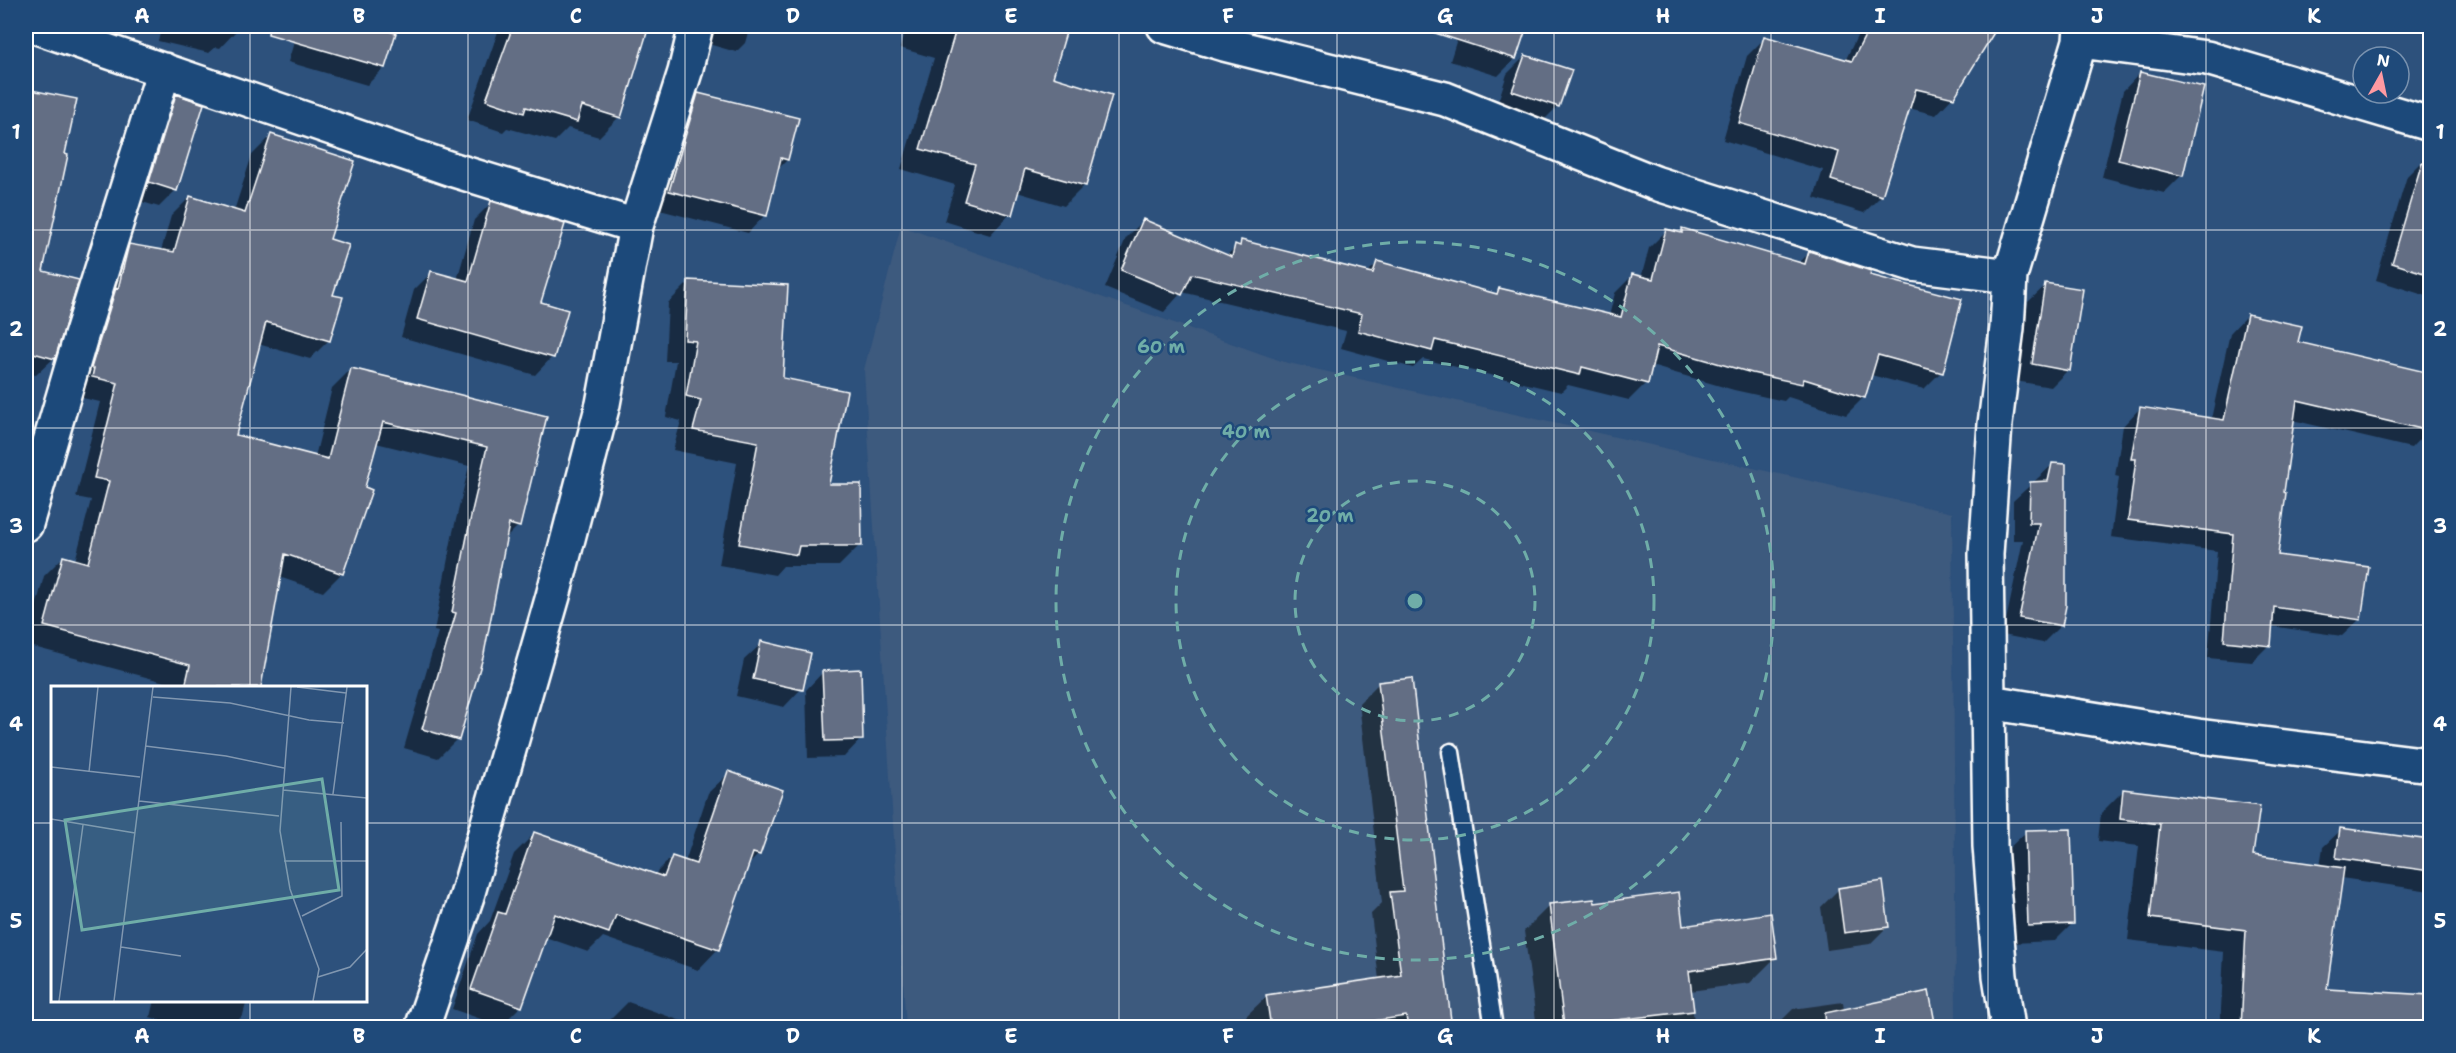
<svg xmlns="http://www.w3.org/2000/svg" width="2456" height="1053" font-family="'Shantell Sans',sans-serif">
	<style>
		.built { fill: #3e5a7e }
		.shadow { fill: #0007 }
		.building { fill: #646e84; stroke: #fff; stroke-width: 1.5 }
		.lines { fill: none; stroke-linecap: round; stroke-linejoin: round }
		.service-casing { stroke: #fff; stroke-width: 21 }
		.minor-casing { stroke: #fff; stroke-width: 38 }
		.service { stroke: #1f4a7a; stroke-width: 16 }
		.minor { stroke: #1f4a7a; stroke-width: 33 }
		.grid { fill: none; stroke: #fff; stroke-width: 1.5; stroke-opacity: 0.55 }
		.ring { fill: none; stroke: #6fada8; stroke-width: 3; stroke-dasharray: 10 8 }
		.inset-road { fill: none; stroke: #8197b0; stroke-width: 1.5 }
		.view { fill: #6fada8; fill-opacity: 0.15; stroke: #6fada8; stroke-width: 3 }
		.inset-edge { fill: none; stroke: #fff; stroke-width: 3 }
		.centre { fill: #6fada8; stroke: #1f4a7a; stroke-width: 3 }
		.ring-label { font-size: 18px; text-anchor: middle; font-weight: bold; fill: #6fada8; stroke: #1f4a7a; stroke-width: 5; stroke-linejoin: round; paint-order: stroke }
		.neatline { fill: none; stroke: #fff; stroke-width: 2 }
		.grid-label { font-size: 20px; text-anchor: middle; font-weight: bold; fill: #fff }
	</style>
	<rect width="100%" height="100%" fill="#2d517c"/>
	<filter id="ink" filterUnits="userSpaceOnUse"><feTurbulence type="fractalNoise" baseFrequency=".0167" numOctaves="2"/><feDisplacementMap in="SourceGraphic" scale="12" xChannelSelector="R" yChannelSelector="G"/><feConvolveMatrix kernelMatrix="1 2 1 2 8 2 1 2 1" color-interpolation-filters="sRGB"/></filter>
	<g filter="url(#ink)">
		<path class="built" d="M 901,226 L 1284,362 L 1952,513 L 1956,1016 L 1959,1027 L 906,1027 L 864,370 Z"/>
		<path class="shadow" d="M 162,26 L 239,26 L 237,30 L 220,48 L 216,47 L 209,53 L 158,41 Z
			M 301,26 L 364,26 L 394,34 L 384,68 L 367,85 L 288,62 L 298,29 Z
			M 500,26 L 647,26 L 619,117 L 599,137 L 568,128 L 555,141 L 507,128 L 503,132 L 467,120 Z
			M 708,26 L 750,26 L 745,43 L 736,52 L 705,43 Z
			M 906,26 L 1067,26 L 1051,78 L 1085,185 L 1064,206 L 1017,192 L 1010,214 L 990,235 L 944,221 L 955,185 L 901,169 L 934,58 L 900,48 Z
			M 1461,26 L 1525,26 L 1515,59 L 1498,76 L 1450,61 Z
			M 1862,26 L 1996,26 L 1953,97 L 1936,115 L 1909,108 L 1881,196 L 1864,213 L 1814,198 L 1823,170 L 1723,140 L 1747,56 L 1765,38 L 1845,61 Z
			M 1525,56 L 1558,106 L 1540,124 L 1496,108 L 1507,74 Z
			M 2140,73 L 2181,176 L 2164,193 L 2102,177 L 2123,91 Z
			M 26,90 L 75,100 L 34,271 L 54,358 L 36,375 L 26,373 Z
			M 699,94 L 787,160 L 777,170 L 765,215 L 748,233 L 652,208 L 681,112 Z
			M 176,96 L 176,190 L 159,207 L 132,199 L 159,114 Z
			M 271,136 L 328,240 L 331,296 L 329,340 L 310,359 L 258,344 L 234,436 L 315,457 L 332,388 L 351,369 L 546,417 L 518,526 L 504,540 L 457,739 L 438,758 L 404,748 L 438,632 L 434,631 L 453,532 L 469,466 L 376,443 L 342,573 L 323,592 L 279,577 L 253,687 L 171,687 L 172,684 L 26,645 L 44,576 L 63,557 L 75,561 L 91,500 L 76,497 L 100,402 L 74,396 L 111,264 L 130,245 L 161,251 L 171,216 L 190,197 L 234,211 L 252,155 Z
			M 2424,159 L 2430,161 L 2430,297 L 2376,280 L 2407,176 Z
			M 491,203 L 539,303 L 552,357 L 535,375 L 401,337 L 414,290 L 431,273 L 457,280 L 474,220 Z
			M 1143,221 L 1226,256 L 1242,241 L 1367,273 L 1377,263 L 1494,295 L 1499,289 L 1609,316 L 1615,293 L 1632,276 L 1641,278 L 1649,248 L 1666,231 L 1679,234 L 1683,230 L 1799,263 L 1809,253 L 1868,276 L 1941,372 L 1924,389 L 1871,375 L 1864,397 L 1846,415 L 1788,397 L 1784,401 L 1734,390 L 1651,366 L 1646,383 L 1629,400 L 1568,385 L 1561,392 L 1423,359 L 1413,368 L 1341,348 L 1346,331 L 1182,292 L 1164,312 L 1105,288 L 1126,238 Z
			M 689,282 L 782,380 L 827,485 L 860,545 L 839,566 L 783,566 L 775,575 L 719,565 L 737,463 L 673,450 L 681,421 L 666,417 L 676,361 L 665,361 L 668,303 Z
			M 2046,285 L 2068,370 L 2051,387 L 2015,381 L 2028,302 Z
			M 2247,315 L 2296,343 L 2430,374 L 2430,421 L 2428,430 L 2411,448 L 2292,420 L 2276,556 L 2360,619 L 2342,636 L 2271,626 L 2269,645 L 2252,662 L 2208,658 L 2217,551 L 2111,537 L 2119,477 L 2115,476 L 2123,426 L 2140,408 L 2211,419 L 2230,333 Z
			M 2052,465 L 2061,625 L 2043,643 L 2003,635 L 2023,540 L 2013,540 L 2013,501 Z
			M 762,643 L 801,689 L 784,707 L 736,696 L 744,660 Z
			M 823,672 L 861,739 L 844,757 L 808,758 L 806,690 Z
			M 1379,683 L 1430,869 L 1450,1028 L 1248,1028 L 1246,1016 L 1267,996 L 1379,980 L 1371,914 L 1382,903 L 1359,703 Z
			M 729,773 L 759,854 L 747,866 L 718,949 L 698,970 L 603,937 L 588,952 L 545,937 L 521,1006 L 501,1026 L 452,1009 L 478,934 L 490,921 L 514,854 L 534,834 L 654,875 L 672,857 L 685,862 L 708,793 Z
			M 2124,790 L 2251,857 L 2320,866 L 2323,847 L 2341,830 L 2430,842 L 2430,891 L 2341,878 L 2325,991 L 2430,997 L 2430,1028 L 2220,1028 L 2224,952 L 2128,940 L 2139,846 L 2098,841 L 2101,813 Z
			M 2026,832 L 2073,923 L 2055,941 L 2011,943 L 2008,849 Z
			M 1839,889 L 1888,926 L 1870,944 L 1827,950 L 1821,907 Z
			M 1594,905 L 1682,928 L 1775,958 L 1750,983 L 1690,991 L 1695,1028 L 1537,1028 L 1524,931 L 1549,906 Z
			M 154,1000 L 247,1000 L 243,1015 L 231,1028 L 188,1028 L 150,1017 Z
			M 628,1002 L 687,1023 L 685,1028 L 608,1028 L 610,1020 Z
			M 1843,1002 L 1844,1011 L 1935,1028 L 1774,1028 L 1793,1009 Z"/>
		<path class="building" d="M 269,26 L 369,26 L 396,33 L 385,68 L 268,34 Z
			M 513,26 L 649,26 L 621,118 L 582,106 L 577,122 L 526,107 L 524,113 L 486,100 Z
			M 957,26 L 1068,26 L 1053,77 L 1112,95 L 1086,186 L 1025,169 L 1012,215 L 964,201 L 975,164 L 920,149 Z
			M 1433,26 L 1527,26 L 1516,59 L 1432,32 Z
			M 1870,26 L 1998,26 L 1954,98 L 1916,89 L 1882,196 L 1831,180 L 1839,152 L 1739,123 L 1764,36 L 1852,61 Z
			M 1525,55 L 1572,70 L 1559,107 L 1512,91 Z
			M 2140,72 L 2204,87 L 2183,176 L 2118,160 Z
			M 26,89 L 77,99 L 65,154 L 68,155 L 43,271 L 79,280 L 55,359 L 26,351 Z
			M 698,93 L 799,118 L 788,160 L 781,158 L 767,216 L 669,191 Z
			M 176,94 L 204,104 L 177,191 L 149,182 Z
			M 271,134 L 355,161 L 330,239 L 349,245 L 333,295 L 343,297 L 330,341 L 266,322 L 236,435 L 328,459 L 351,368 L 547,416 L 520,527 L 509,524 L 484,654 L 459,740 L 422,729 L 456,613 L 452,612 L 472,511 L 487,447 L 383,422 L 365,487 L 372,490 L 343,574 L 285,554 L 261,687 L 185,687 L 190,665 L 44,626 L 63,556 L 88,563 L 109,481 L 94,478 L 118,383 L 92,377 L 94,368 L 91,368 L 116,288 L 118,289 L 129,244 L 174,252 L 190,196 L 245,213 Z
			M 2422,162 L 2430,163 L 2430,275 L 2392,263 Z
			M 491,201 L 565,224 L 541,302 L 568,310 L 554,358 L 417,319 L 431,271 L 468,281 Z
			M 1143,219 L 1232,257 L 1235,244 L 1240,246 L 1241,240 L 1373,273 L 1377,261 L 1497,294 L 1499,288 L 1621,317 L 1632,274 L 1653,279 L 1666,229 L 1682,233 L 1682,228 L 1805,264 L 1809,251 L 1871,271 L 1870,275 L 1962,299 L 1943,373 L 1878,355 L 1865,398 L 1804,379 L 1802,384 L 1752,373 L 1657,346 L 1648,384 L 1582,367 L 1580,375 L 1435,340 L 1432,351 L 1358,331 L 1362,314 L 1192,274 L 1182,295 L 1121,270 Z
			M 688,280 L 788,285 L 783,378 L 847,391 L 829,484 L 861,484 L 862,546 L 799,546 L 797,555 L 739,544 L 758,442 L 693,430 L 701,400 L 686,396 L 696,341 L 685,340 Z
			M 2045,283 L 2083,289 L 2070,371 L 2032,364 Z
			M 2247,314 L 2302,326 L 2298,342 L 2430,373 L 2430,431 L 2297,400 L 2284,492 L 2286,493 L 2278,555 L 2369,567 L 2361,620 L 2274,607 L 2271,646 L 2224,641 L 2233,534 L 2128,520 L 2136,459 L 2131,459 L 2140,407 L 2224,420 Z
			M 2052,463 L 2066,464 L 2066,606 L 2062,626 L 2019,618 L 2039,523 L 2029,523 L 2030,482 L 2048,481 Z
			M 761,641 L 811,653 L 803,690 L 753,679 Z
			M 861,669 L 863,740 L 825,741 L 822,671 Z
			M 1412,678 L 1434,868 L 1432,868 L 1452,1028 L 1408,1028 L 1406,1016 L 1326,1028 L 1271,1028 L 1266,995 L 1401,975 L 1390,892 L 1403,891 L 1378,682 Z
			M 728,771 L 783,790 L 760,855 L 753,853 L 719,950 L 616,915 L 609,933 L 555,914 L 522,1007 L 471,989 L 498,912 L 505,914 L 534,832 L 664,877 L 672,856 L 696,864 Z
			M 2123,789 L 2260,806 L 2253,855 L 2344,868 L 2327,989 L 2430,995 L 2430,1028 L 2241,1028 L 2246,930 L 2150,918 L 2160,824 L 2120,819 Z
			M 2340,828 L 2430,840 L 2430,871 L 2336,858 Z
			M 2071,829 L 2074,924 L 2028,926 L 2025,830 Z
			M 1883,881 L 1889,927 L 1844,933 L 1838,888 Z
			M 1679,892 L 1683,926 L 1771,913 L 1777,958 L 1689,971 L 1694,1011 L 1564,1026 L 1549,904 L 1594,899 L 1595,903 Z
			M 1929,991 L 1936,1028 L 1826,1028 L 1825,1013 Z"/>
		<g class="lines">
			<g class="service-casing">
				<path id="service" d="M 1451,752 L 1494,1028"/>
			</g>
			<g class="minor-casing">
				<path id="minor" d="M 34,26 L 454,170 L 636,226
					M 1164,26 L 1224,44 L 1445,99 L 1655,183 L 1912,264 L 2010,276
					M 2080,41 L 2207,58 L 2430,124
					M 26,524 L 81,336 L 164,70
					M 1989,702 L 2198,736 L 2430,765
					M 422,1028 L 467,896 L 553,596 L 603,404 L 636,226 L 685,72 L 696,26
					M 2008,1028 L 2000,976 L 1990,846 L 1986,554 L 1995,424 L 2007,328 L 2010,276 L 2080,41 L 2081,26"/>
			</g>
			<use href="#service" class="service"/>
			<use href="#minor" class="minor"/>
		</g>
	</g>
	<path class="grid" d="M 250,26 L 250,687M 468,26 L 468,1028M 685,26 L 685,1028M 902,26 L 902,1028M 1119,26 L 1119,1028M 1337,26 L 1337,1028M 1554,26 L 1554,1028M 1771,26 L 1771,1028M 1988,26 L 1988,1028M 2206,26 L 2206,1028M 26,230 L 2430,230M 26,428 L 2430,428M 26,625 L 2430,625M 26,823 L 52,823M 366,823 L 2430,823M 250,1000 L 250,1028"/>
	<g class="ring">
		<circle cx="1415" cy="601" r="120"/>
		<circle cx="1415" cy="601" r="239"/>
		<circle cx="1415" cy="601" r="359"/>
	</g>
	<g transform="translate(51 686)">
		<rect width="316" height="316" fill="#2d517c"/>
		<path class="inset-road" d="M 240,1 L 229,145 L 239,203 L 268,283 L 262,315M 246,1 L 295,7M 102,11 L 179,17 L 258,34 L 293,37M 94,60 L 175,70 L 233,82M 0,81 L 89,91M 38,86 L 47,1M 232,104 L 316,112M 282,108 L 296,1M 88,115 L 228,130M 0,133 L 84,147M 233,175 L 316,175M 251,230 L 291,210 L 290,136M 70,261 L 130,270M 267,291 L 299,281 L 316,263M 8,315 L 32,139M 63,315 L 102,1"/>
		<path class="view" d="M 271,93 L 288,204 L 31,244 L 14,134 Z"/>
		<rect width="316" height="316" class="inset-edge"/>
	</g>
	<circle cx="1415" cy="601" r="9" class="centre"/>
	<g class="ring-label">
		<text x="1161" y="353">60 m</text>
		<text x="1246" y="438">40 m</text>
		<text x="1330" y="522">20 m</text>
	</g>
	<rect width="2456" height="1053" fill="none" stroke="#1f4a7a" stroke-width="66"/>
	<g transform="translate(2381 75) rotate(9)"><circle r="28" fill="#1f4a7a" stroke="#7992af" stroke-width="1.5"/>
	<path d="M0-4.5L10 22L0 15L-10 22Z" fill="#ff9aa2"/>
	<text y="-9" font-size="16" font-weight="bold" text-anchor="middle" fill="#ffffff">N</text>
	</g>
	<rect x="33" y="33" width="2390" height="987" class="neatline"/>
	<g class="grid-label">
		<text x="142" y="23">A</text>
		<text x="359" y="23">B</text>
		<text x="576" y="23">C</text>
		<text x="793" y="23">D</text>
		<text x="1011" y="23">E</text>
		<text x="1228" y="23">F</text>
		<text x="1445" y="23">G</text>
		<text x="1663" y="23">H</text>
		<text x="1880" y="23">I</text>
		<text x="2097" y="23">J</text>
		<text x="2314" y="23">K</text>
		<text x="16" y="139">1</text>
		<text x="2440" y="139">1</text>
		<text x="16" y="336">2</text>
		<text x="2440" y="336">2</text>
		<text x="16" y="533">3</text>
		<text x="2440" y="533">3</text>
		<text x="16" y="731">4</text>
		<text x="2440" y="731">4</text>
		<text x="16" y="928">5</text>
		<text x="2440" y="928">5</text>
		<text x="142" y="1043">A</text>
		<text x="359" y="1043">B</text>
		<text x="576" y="1043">C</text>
		<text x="793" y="1043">D</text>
		<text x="1011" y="1043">E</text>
		<text x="1228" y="1043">F</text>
		<text x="1445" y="1043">G</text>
		<text x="1663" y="1043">H</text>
		<text x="1880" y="1043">I</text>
		<text x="2097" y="1043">J</text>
		<text x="2314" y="1043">K</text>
	</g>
</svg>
